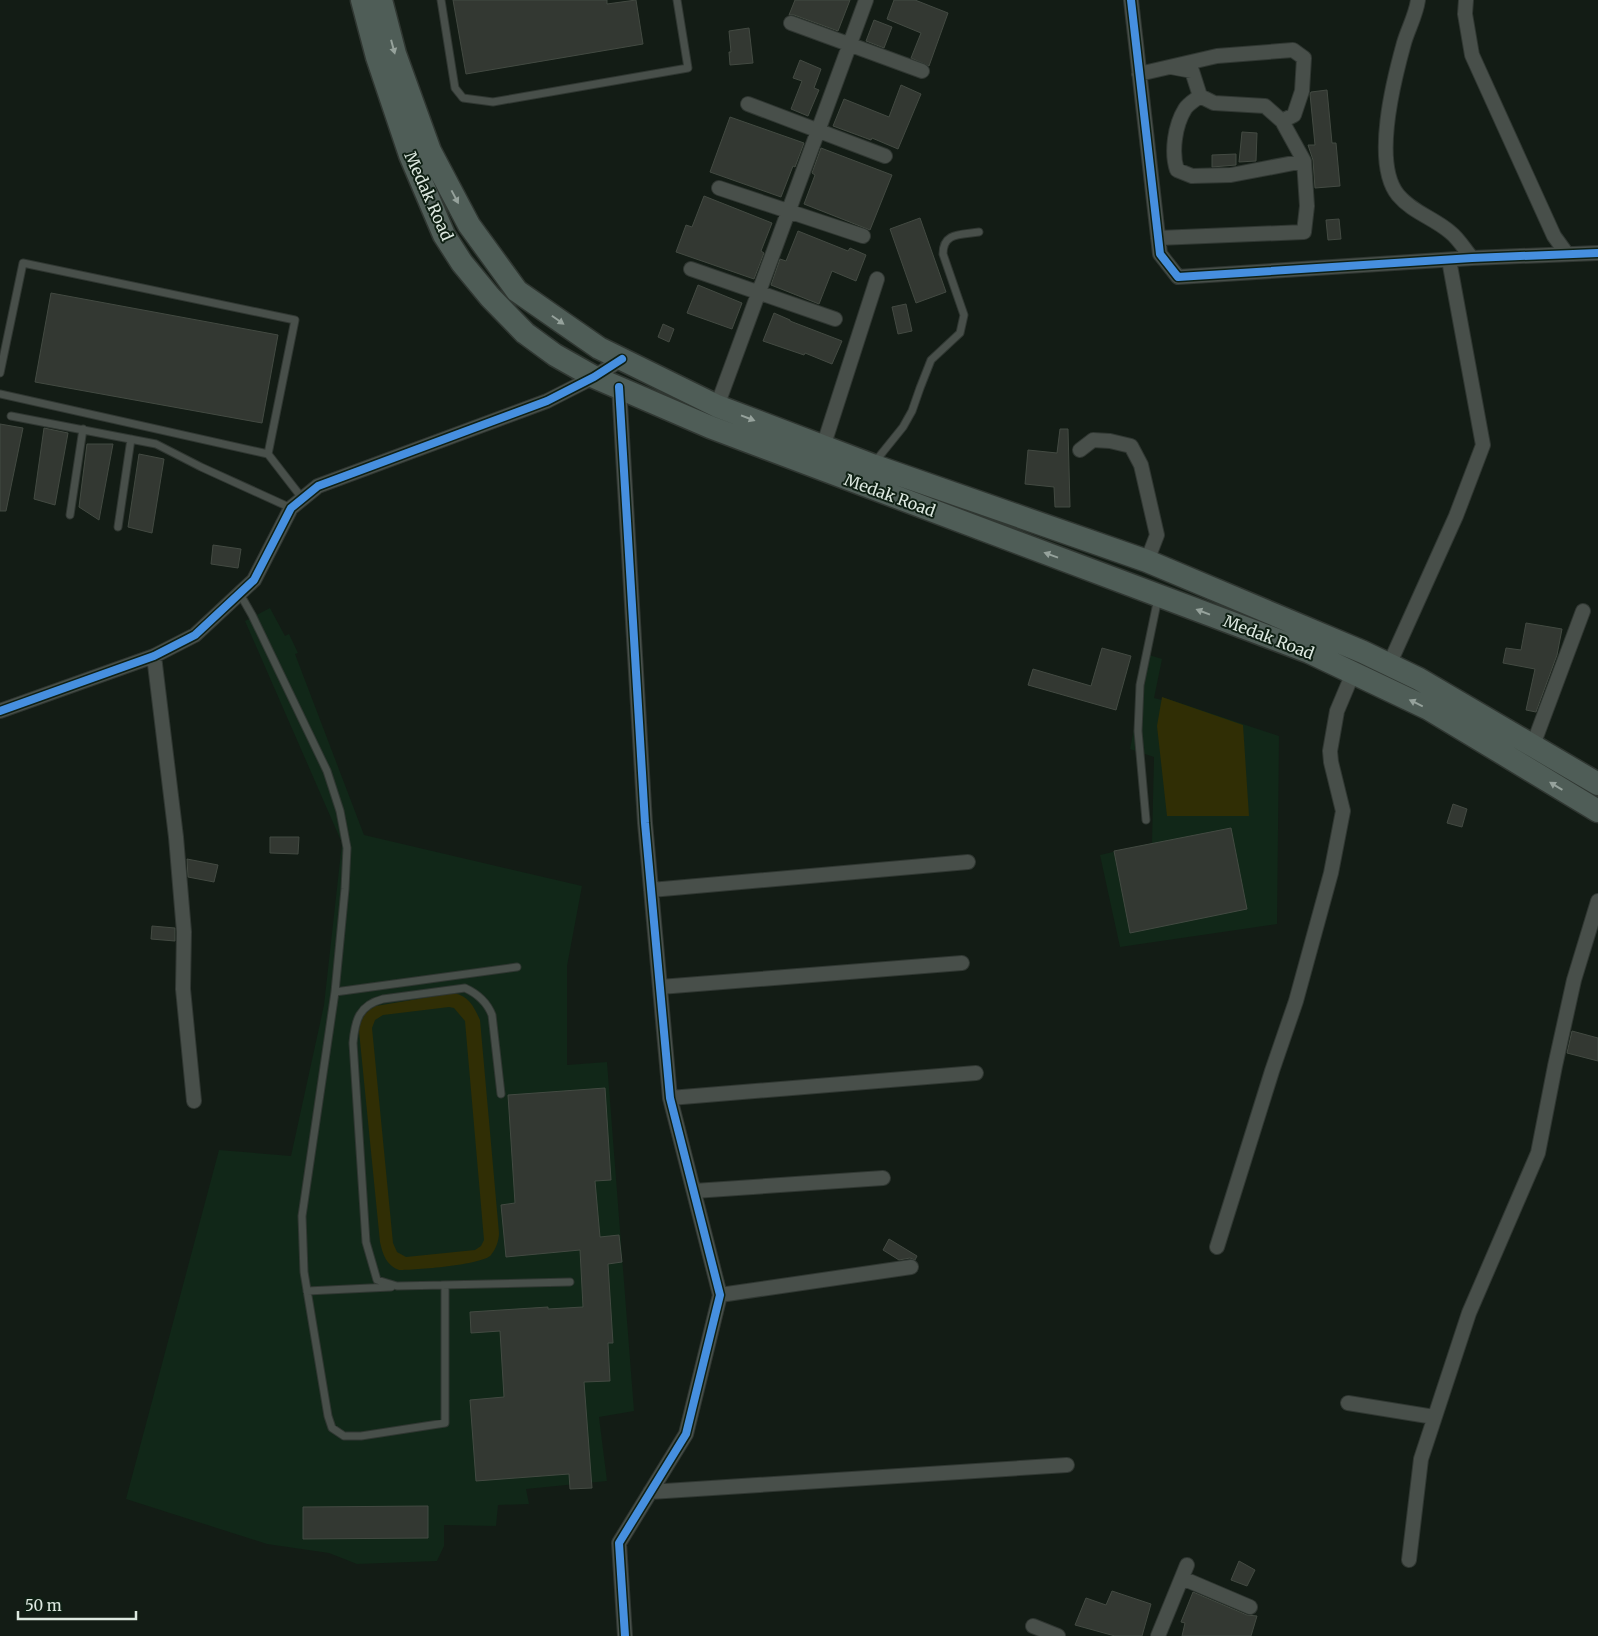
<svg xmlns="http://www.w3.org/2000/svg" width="1598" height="1636" font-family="Merriweather,serif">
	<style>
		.built { fill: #112718 }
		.green { fill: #302e05; fill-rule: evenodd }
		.building { fill: #333832; stroke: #434a42 }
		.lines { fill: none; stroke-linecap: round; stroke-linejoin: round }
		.service-casing { stroke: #303732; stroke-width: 9 }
		.minor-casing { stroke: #303732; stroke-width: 16 }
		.primary-casing { stroke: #303732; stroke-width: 25 }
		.service { stroke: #484f4a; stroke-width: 7 }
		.minor { stroke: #484f4a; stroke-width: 14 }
		.primary { stroke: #4f5d57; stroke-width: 22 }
		.cycleway-casing { stroke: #0f2014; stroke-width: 11 }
		.cycleway { stroke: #468fdf; stroke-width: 8 }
		.oneway { fill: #96a29c }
		.labels { text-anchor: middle; stroke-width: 4; stroke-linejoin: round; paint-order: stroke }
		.street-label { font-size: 16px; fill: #dde8e0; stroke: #0f2014 }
	</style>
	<rect width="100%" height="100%" fill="#131c15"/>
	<path class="built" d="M 270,608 L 285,636 L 289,634 L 298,653 L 295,654 L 364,835 L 582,886 L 567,966 L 567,1065 L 607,1062 L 634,1411 L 599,1417 L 607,1481 L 526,1489 L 529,1504 L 498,1505 L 496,1526 L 444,1525 L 444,1546 L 437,1561 L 357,1564 L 329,1553 L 267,1544 L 126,1499 L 219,1150 L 291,1156 L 324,1005 L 342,843 L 245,621 Z
		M 1149,655 L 1162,659 L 1154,698 L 1162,700 L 1162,697 L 1279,736 L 1277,924 L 1120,947 L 1100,855 L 1152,843 L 1154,757 L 1130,749 Z"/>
	<path class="green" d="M 1162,697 L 1243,725 L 1249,816 L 1167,816 L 1157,726 Z
		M 454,993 C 469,996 474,1007 480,1020 L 499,1233 C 499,1240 496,1249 491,1255 C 483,1265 414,1270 399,1270 C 386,1265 383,1255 380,1242 L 359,1031 C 361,1018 365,1012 376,1006 ZM 449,1007 L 454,1008 L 465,1021 L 484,1240 L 481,1246 L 475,1250 L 406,1257 L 397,1252 L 393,1243 L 372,1028 L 375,1020 L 383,1015 Z"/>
	<path class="building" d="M 453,0 L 607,0 L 607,4 L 636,0 L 643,44 L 466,74 Z
		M 795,0 L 850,0 L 838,31 L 794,15 L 789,15 Z
		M 894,0 L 915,0 L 948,13 L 929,66 L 911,58 L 921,33 L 887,19 Z
		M 874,20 L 892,27 L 884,48 L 866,41 Z
		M 749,28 L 753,63 L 730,65 L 729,52 L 731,52 L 729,31 Z
		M 800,60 L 821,69 L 814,88 L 819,90 L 808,116 L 791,109 L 802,81 L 793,78 Z
		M 901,85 L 921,94 L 898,149 L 872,138 L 871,140 L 833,126 L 844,99 L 889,117 Z
		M 1327,90 L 1332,143 L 1336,143 L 1340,186 L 1315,188 L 1313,160 L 1308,145 L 1315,145 L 1310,94 L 1311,92 Z
		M 730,117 L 804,143 L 795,167 L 793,166 L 781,197 L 710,172 Z
		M 1242,132 L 1257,133 L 1256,161 L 1239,162 Z
		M 821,148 L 892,175 L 870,230 L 804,204 L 815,175 L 812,173 Z
		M 1236,154 L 1236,165 L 1212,167 L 1212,155 Z
		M 704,196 L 772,223 L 761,251 L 764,253 L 754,279 L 676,252 L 686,225 L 692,227 Z
		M 920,218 L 946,292 L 916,303 L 890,229 Z
		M 1339,219 L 1341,239 L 1328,240 L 1326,220 Z
		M 798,231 L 848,251 L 850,248 L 866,255 L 856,281 L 832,271 L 819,304 L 771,285 L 780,259 L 786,261 Z
		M 698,285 L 742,303 L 732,329 L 687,313 Z
		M 51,293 L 278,335 L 262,423 L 35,382 Z
		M 906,304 L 912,331 L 898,334 L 892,307 Z
		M 774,313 L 790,320 L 790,321 L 842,341 L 832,364 L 805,353 L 804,355 L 763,341 Z
		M 663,324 L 674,329 L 669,342 L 658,337 Z
		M 0,424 L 23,428 L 6,511 L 0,511 Z
		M 44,428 L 68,433 L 55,505 L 34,499 Z
		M 1060,429 L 1068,429 L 1070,507 L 1055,507 L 1054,487 L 1025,484 L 1028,450 L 1057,453 Z
		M 87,444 L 113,444 L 99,520 L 79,507 Z
		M 139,454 L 164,459 L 152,533 L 128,527 Z
		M 213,545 L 241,549 L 238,568 L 211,564 Z
		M 1526,623 L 1562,629 L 1557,655 L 1536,712 L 1526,710 L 1535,669 L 1503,663 L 1506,648 L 1521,650 Z
		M 1102,648 L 1131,656 L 1116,710 L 1028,685 L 1033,669 L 1091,686 Z
		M 1453,804 L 1467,809 L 1462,827 L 1447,823 Z
		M 1231,828 L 1247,909 L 1130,933 L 1114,851 Z
		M 270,837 L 299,837 L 298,854 L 270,853 Z
		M 187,859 L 218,865 L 214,882 L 188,877 Z
		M 152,926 L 175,928 L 175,941 L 151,939 Z
		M 1572,1031 L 1598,1038 L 1598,1061 L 1567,1053 Z
		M 605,1088 L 611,1180 L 595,1181 L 600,1237 L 619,1235 L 622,1262 L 608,1264 L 613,1343 L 608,1343 L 610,1381 L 584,1382 L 592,1488 L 570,1489 L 569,1474 L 476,1481 L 470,1400 L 504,1397 L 500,1331 L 471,1333 L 470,1312 L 548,1307 L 548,1309 L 583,1307 L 580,1250 L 506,1257 L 501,1205 L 515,1203 L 508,1095 Z
		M 889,1239 L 917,1256 L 915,1260 L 910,1258 L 899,1260 L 883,1250 Z
		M 428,1506 L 428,1538 L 303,1539 L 303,1507 Z
		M 1239,1561 L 1255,1570 L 1247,1586 L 1231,1580 Z
		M 1112,1591 L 1151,1604 L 1142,1636 L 1115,1636 L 1075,1625 L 1086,1598 L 1106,1605 Z
		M 1193,1592 L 1247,1615 L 1257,1616 L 1251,1636 L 1182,1636 L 1185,1623 L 1181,1622 Z"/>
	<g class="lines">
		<g class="service-casing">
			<path id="service" d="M 441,0 L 455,88 L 463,98 L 493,102 L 688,68 L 677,0
				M 0,373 L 23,263 L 295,320 L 268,454
				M 0,394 L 268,454 L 302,498
				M 11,416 L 156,444 L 201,467 L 291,508
				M 874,463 L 903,427 L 912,411 L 920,388 L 931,360 L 960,333 L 964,315 L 943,254 C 943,232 961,235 979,232
				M 70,515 L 83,429
				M 118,527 L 131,439
				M 240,594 L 252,615 L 327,771 L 340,811 L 347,848 L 345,889 L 335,992 L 302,1216 L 304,1272 L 328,1416 L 332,1428 L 344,1436 L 361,1436 L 445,1423 L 445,1285 L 397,1286 L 377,1280 L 366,1242 L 353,1043 C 355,1020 359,1005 383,999 L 465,988 C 478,994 487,1002 492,1015 L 501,1094
				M 1146,820 L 1138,731 L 1140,685 L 1158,598
				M 335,992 L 517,967
				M 442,1285 L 570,1282
				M 307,1291 L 391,1287"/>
		</g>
		<g class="minor-casing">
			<path id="minor" d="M 1131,0 L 1160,254 L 1178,277 L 1472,258 L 1598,253
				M 1418,0 C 1416,15 1408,29 1404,43 C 1394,79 1372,163 1398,195 C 1412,212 1434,218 1450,232 C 1459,239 1465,250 1472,258
				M 1466,0 L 1465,14 L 1472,55 L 1554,236 L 1567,254
				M 791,23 L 922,71
				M 1139,74 L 1217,56 L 1293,50 L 1304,58 L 1302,91 L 1294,115 L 1282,121
				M 1200,96 C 1195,100 1188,104 1185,109 C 1175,125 1171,152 1177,170 L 1192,176 L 1231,175 L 1304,161
				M 748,104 L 885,156
				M 719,188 L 863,236
				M 1158,238 L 1304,232 L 1307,206 L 1304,161 L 1282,121 L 1265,106 L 1214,103 L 1200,96 L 1192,71 L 1171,67
				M 691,269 L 835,319
				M 619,387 L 645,823 L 670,1098 L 720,1295 L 686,1434 L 619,1543 L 625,1636
				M 717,406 L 866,0
				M 823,447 L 877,279
				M 1080,450 L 1093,440 L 1110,441 L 1131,446 L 1141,465 L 1157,535 L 1147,561
				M 154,656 L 176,837 L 184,932 L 183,989 L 194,1101
				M 1389,665 L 1456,516 L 1483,445 L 1449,260
				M 0,711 L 154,656 L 195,635 L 254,580 L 291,508 L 318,486 L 547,401 L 594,377 L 622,359
				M 1533,745 L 1583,611
				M 651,890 L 968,862
				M 660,987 L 962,963
				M 670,1098 L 976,1073
				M 694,1191 L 883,1178
				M 1217,1247 L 1272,1071 L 1296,1001 L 1331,873 L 1343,811 L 1331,762 L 1330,751 L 1337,711 L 1353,673
				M 720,1295 L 911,1267
				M 1348,1403 L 1434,1417
				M 650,1492 L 1067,1465
				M 1409,1560 L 1421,1459 L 1469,1313 L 1538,1153 L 1555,1066 L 1574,980 L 1598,901
				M 1182,1578 L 1250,1607
				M 1033,1626 L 1058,1636
				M 1158,1636 L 1187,1565"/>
		</g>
		<g class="primary-casing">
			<path id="primary" d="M 362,0 L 377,57 L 410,155 L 444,235 L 462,263 L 490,297 L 525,333 L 555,355 L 594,377 L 710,427 L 1309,652 L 1429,709 L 1598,811
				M 381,0 L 395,54 L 430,151 L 469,225 L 517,291 L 599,348 L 717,406 L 872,465 L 1147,561 L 1363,652 L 1419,679 L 1598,784"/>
		</g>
		<use href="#service" class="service"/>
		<use href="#minor" class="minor"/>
		<use href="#primary" class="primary"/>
		<g class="cycleway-casing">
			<path id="cycleway" d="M 1131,0 L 1160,254 L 1178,277 L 1472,258 L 1598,253
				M 619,387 L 645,823 L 670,1098 L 720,1295 L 686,1434 L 619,1543 L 625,1636
				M 0,711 L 154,656 L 195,635 L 254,580 L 291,508 L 318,486 L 547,401 L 594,377 L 622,359"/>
		</g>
		<use href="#cycleway" class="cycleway"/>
	</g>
	<defs><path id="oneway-solid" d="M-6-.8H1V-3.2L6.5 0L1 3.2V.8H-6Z" transform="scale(1.25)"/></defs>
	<g class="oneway">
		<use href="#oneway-solid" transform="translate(393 47) rotate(75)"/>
		<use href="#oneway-solid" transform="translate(455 197) rotate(62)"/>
		<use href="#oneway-solid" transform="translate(558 320) rotate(35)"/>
		<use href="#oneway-solid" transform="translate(748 418) rotate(21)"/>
		<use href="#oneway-solid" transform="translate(1051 555) rotate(-160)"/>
		<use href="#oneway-solid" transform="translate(1203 612) rotate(-159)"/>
		<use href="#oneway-solid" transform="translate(1416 703) rotate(-154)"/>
		<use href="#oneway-solid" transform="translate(1556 786) rotate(-149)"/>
	</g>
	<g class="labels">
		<g class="street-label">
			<text transform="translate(429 196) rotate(66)" y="6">Medak Road</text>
			<text transform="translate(890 495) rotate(20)" y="6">Medak Road</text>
			<text transform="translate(1269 637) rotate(21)" y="6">Medak Road</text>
		</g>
	</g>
	<path d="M18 1611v8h118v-8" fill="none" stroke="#dde8e0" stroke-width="2.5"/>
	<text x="25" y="1611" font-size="15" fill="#dde8e0" stroke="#0f2014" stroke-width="4" paint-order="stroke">50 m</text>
</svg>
